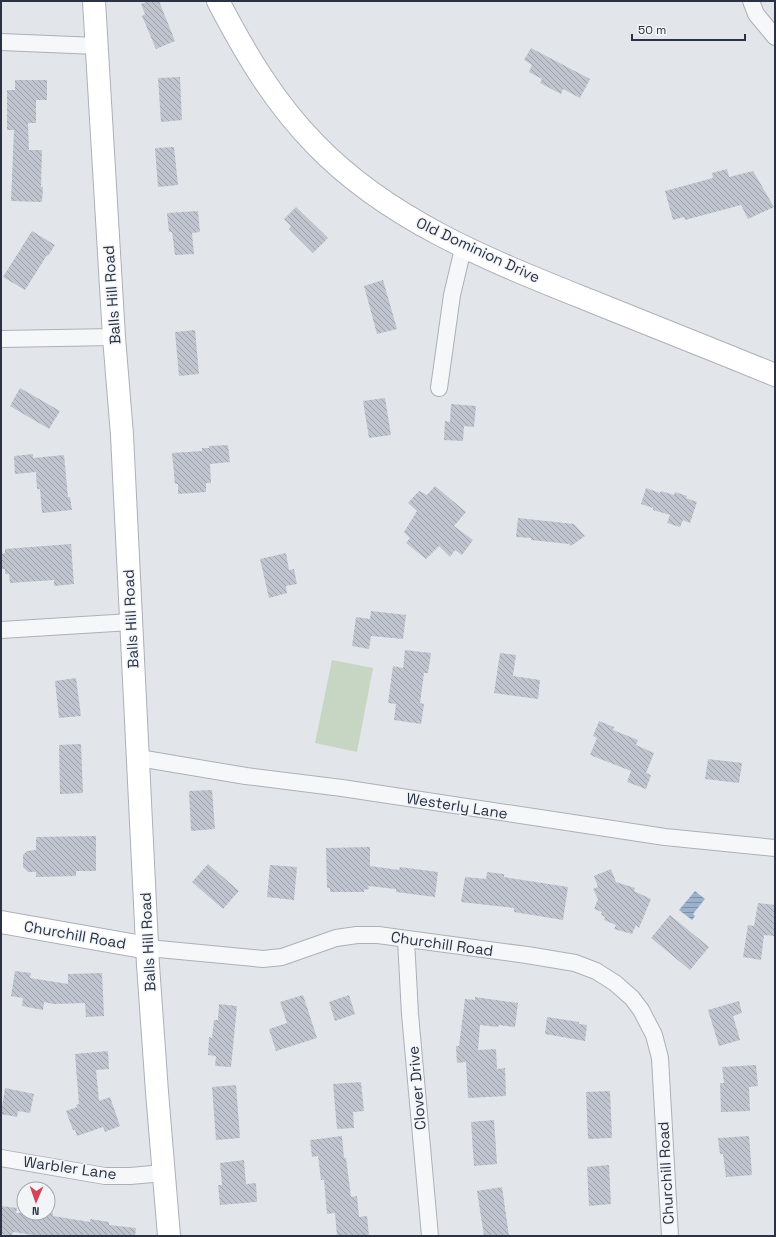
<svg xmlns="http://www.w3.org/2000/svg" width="776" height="1237" font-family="'Space Grotesk',sans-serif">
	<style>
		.garden { fill: #c7d5c3 }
		.water { fill: url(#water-rules) }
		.building { fill: url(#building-back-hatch) }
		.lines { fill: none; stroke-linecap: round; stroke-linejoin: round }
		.street-casing { stroke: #abb0b9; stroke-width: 18 }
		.secondary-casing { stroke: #abb0b9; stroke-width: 24 }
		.street { stroke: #f6f7f9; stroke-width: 16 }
		.secondary { stroke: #fff; stroke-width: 22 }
		.labels { text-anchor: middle; stroke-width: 3; stroke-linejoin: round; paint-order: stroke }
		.street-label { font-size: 15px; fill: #2a3244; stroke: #f2f5f8 }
	</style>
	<defs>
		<pattern id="water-rules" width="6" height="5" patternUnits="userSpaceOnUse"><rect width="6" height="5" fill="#9cb2cc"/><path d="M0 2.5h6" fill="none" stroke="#7f91a7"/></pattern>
		<pattern id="building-back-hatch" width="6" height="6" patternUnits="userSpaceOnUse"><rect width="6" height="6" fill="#bfc4ce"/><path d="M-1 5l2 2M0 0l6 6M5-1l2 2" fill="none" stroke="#9ba0a9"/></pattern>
	</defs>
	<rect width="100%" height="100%" fill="#e2e6eb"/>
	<path class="garden" d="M 332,660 L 373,668 L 357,752 L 315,743 Z"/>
	<path class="water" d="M 695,891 L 705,899 L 693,914 L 695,916 L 692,920 L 679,910 Z"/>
	<path class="building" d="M 149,1 L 159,1 L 175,41 L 156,49 L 142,16 L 145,14 L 141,4 Z
		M 531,48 L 590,79 L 580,98 L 563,89 L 561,94 L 540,83 L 542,79 L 529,72 L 532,65 L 524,60 Z
		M 180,77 L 182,120 L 161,122 L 158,78 Z
		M 15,80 L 47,80 L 47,100 L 36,100 L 36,123 L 28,123 L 29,150 L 42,150 L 41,187 L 43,187 L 42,202 L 11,201 L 14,130 L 7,130 L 7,90 L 15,90 Z
		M 174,147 L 178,185 L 158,187 L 155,148 Z
		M 727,169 L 729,177 L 753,171 L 774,207 L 748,219 L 741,205 L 685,220 L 684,217 L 673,220 L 665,191 L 713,178 L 712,173 Z
		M 296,207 L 328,238 L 313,253 L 289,229 L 291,226 L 284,219 Z
		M 198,211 L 200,232 L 192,233 L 194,254 L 175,255 L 172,232 L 169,232 L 167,213 Z
		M 32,231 L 55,245 L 48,256 L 47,255 L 25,290 L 3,277 Z
		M 383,280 L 397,329 L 377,334 L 364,286 Z
		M 195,330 L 199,374 L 179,376 L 175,332 Z
		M 20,388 L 60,411 L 49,429 L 10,406 Z
		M 385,398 L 391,435 L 369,438 L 363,401 Z
		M 451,404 L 476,406 L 474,427 L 464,426 L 463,441 L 444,440 L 445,421 L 450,422 Z
		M 228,445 L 230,462 L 210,464 L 211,483 L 206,483 L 206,492 L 178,494 L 178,484 L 175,484 L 172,453 L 202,451 L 202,448 L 209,448 L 209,446 Z
		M 33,454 L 33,458 L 64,455 L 68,497 L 70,497 L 72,510 L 42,513 L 40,489 L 37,489 L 36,472 L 15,474 L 14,456 Z
		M 435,486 L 466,512 L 454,526 L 473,540 L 462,555 L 455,550 L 450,557 L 439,546 L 426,559 L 406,543 L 410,538 L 404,532 L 417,511 L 408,503 L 419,491 L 427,495 Z
		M 646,488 L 660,493 L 661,491 L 674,495 L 675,492 L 687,496 L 686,498 L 697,502 L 690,523 L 683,520 L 680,527 L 667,523 L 670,515 L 653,510 L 653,508 L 641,504 Z
		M 518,518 L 574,524 L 585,536 L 571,546 L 569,544 L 531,540 L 531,538 L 516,537 Z
		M 71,544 L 74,584 L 54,586 L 54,580 L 10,583 L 9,574 L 5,574 L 5,569 L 1,569 L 1,554 L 5,553 L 5,549 Z
		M 286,553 L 289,570 L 294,569 L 297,584 L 286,586 L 287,593 L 269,598 L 260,559 Z
		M 371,611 L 406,615 L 403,639 L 371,636 L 369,649 L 352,646 L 356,617 L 370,619 Z
		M 405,650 L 431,653 L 428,673 L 424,673 L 420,703 L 424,704 L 421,724 L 394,720 L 396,704 L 388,703 L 393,666 L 403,668 Z
		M 500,653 L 516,655 L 513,676 L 540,680 L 538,699 L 494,693 Z
		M 76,678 L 81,716 L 59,718 L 55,681 Z
		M 599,721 L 614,727 L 613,730 L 638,740 L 636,745 L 654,753 L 646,773 L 651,775 L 646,789 L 627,782 L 631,771 L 590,755 L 597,738 L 593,736 Z
		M 81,744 L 83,793 L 60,794 L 59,745 Z
		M 708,759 L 742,763 L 739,783 L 705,779 Z
		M 212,790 L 215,829 L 191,831 L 189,791 Z
		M 96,836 L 96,871 L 76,871 L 76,876 L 36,877 L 36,872 L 28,872 L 23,867 L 23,855 L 27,851 L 36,850 L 36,837 Z
		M 370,847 L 370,866 L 399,870 L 400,867 L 438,872 L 435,897 L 396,892 L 396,889 L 368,886 L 369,889 L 364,890 L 364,892 L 330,892 L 330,888 L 327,888 L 326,848 Z
		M 208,864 L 239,891 L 223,909 L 192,882 Z
		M 270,865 L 297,867 L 294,900 L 267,897 Z
		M 611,869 L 616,882 L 635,888 L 634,891 L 651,899 L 639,928 L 636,925 L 632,934 L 614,929 L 616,925 L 604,920 L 605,917 L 601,915 L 602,912 L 594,909 L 598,899 L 593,889 L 598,887 L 594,876 Z
		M 487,872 L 504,874 L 504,877 L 568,887 L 563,920 L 514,912 L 514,908 L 461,902 L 465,877 L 486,879 Z
		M 758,903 L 775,905 L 775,936 L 764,935 L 761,960 L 743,957 L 748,925 L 754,926 Z
		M 670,915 L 709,947 L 690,970 L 651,938 Z
		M 15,971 L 31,973 L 30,978 L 68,984 L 68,974 L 102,973 L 104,1016 L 86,1017 L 85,1003 L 53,1004 L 44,1002 L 43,1010 L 22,1006 L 23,998 L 11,996 Z
		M 303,995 L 317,1038 L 276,1051 L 269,1029 L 287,1023 L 280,1002 Z
		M 349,995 L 355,1014 L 335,1021 L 329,1002 Z
		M 475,997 L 518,1003 L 515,1027 L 499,1025 L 498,1027 L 480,1025 L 478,1050 L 496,1049 L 497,1069 L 505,1068 L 506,1096 L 468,1098 L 466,1062 L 457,1063 L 456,1046 L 459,1046 L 465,999 L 475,1000 Z
		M 739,1001 L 742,1013 L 733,1016 L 740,1040 L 719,1046 L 708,1010 Z
		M 219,1004 L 237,1006 L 231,1067 L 215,1066 L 216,1056 L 208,1055 L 209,1037 L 212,1038 L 214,1020 L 218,1020 Z
		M 547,1017 L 579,1022 L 579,1024 L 587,1025 L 585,1041 L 545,1034 Z
		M 108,1051 L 109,1069 L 96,1070 L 99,1101 L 110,1097 L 120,1126 L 105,1132 L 103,1127 L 77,1136 L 75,1130 L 73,1130 L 66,1111 L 77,1107 L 76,1105 L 79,1104 L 75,1054 Z
		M 756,1065 L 758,1086 L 749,1087 L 750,1111 L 721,1112 L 720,1083 L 724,1083 L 722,1067 Z
		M 361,1082 L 364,1111 L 353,1112 L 354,1128 L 337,1129 L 333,1084 Z
		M 236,1085 L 240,1138 L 216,1140 L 212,1087 Z
		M 5,1088 L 34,1094 L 30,1113 L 18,1111 L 17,1117 L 1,1114 Z
		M 610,1091 L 612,1138 L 588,1139 L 586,1092 Z
		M 494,1120 L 497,1164 L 474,1166 L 471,1122 Z
		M 342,1136 L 344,1158 L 346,1158 L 351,1197 L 357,1196 L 359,1217 L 367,1216 L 369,1236 L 337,1236 L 335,1213 L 327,1214 L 324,1180 L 321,1180 L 318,1156 L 312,1157 L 310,1140 Z
		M 749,1136 L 752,1175 L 726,1177 L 723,1154 L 720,1154 L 718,1138 Z
		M 244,1160 L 246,1184 L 256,1183 L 257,1202 L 220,1205 L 218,1185 L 222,1185 L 220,1163 Z
		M 609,1165 L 611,1204 L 589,1206 L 587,1167 Z
		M 502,1187 L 509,1236 L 484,1236 L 477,1191 Z
		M 1,1206 L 17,1208 L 16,1213 L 53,1213 L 53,1216 L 90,1222 L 90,1219 L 109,1222 L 109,1225 L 136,1228 L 135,1236 L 40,1236 L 13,1232 L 12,1236 L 1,1234 Z"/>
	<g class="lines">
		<g class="street-casing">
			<path id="street" d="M 751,1 L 756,14 L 775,37
				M 1,42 L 97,46
				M 1,339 L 114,337
				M 439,388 L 452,295 L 461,257 L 466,248
				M 1,630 L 131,622
				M 139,758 L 246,776 L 342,788 L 665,837 L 775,848
				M 406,940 L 410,1014 L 430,1236
				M 148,948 L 263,959 L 282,957 L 336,938 L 357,935 L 378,935 L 527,955 L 575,963 L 596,971 L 615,983 L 632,998 L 641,1010 L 654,1035 L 660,1058 L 670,1236
				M 1,1158 L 105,1176 L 130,1176 L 164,1173"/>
		</g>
		<g class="secondary-casing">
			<path id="secondary" d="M 94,1 L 114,337 L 122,435 L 148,965 L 157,1092 L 169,1236
				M 218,1 C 245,53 274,102 315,144 C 390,222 494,262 591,301 C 653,326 714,350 775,375
				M 1,922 L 148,948"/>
		</g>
		<use href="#street" class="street"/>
		<use href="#secondary" class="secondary"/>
	</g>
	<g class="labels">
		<g class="street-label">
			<text transform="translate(478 250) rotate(25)" y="5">Old Dominion Drive</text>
			<text transform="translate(112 295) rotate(-94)" y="5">Balls Hill Road</text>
			<text transform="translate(131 619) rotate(-93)" y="5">Balls Hill Road</text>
			<text transform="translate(457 806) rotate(9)" y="5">Westerly Lane</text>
			<text transform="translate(75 935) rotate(10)" y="5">Churchill Road</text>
			<text transform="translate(148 942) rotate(-93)" y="5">Balls Hill Road</text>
			<text transform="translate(442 944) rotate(8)" y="5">Churchill Road</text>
			<text transform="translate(417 1088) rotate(-95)" y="5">Clover Drive</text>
			<text transform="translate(70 1168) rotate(8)" y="5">Warbler Lane</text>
			<text transform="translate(666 1173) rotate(-93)" y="5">Churchill Road</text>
		</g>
	</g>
	<rect width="776" height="1237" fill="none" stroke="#2a3244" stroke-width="4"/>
	<g transform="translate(36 1201) rotate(182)"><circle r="19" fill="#f2f5f8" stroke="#a2a7b0"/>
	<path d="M0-3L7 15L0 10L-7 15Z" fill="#d44454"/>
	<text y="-6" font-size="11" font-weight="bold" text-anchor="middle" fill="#2a3244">N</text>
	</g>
	<path d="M632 34v6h113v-6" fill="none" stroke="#2a3244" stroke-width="2"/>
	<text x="638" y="34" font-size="12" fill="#2a3244" stroke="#f2f5f8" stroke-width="3" paint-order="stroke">50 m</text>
</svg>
